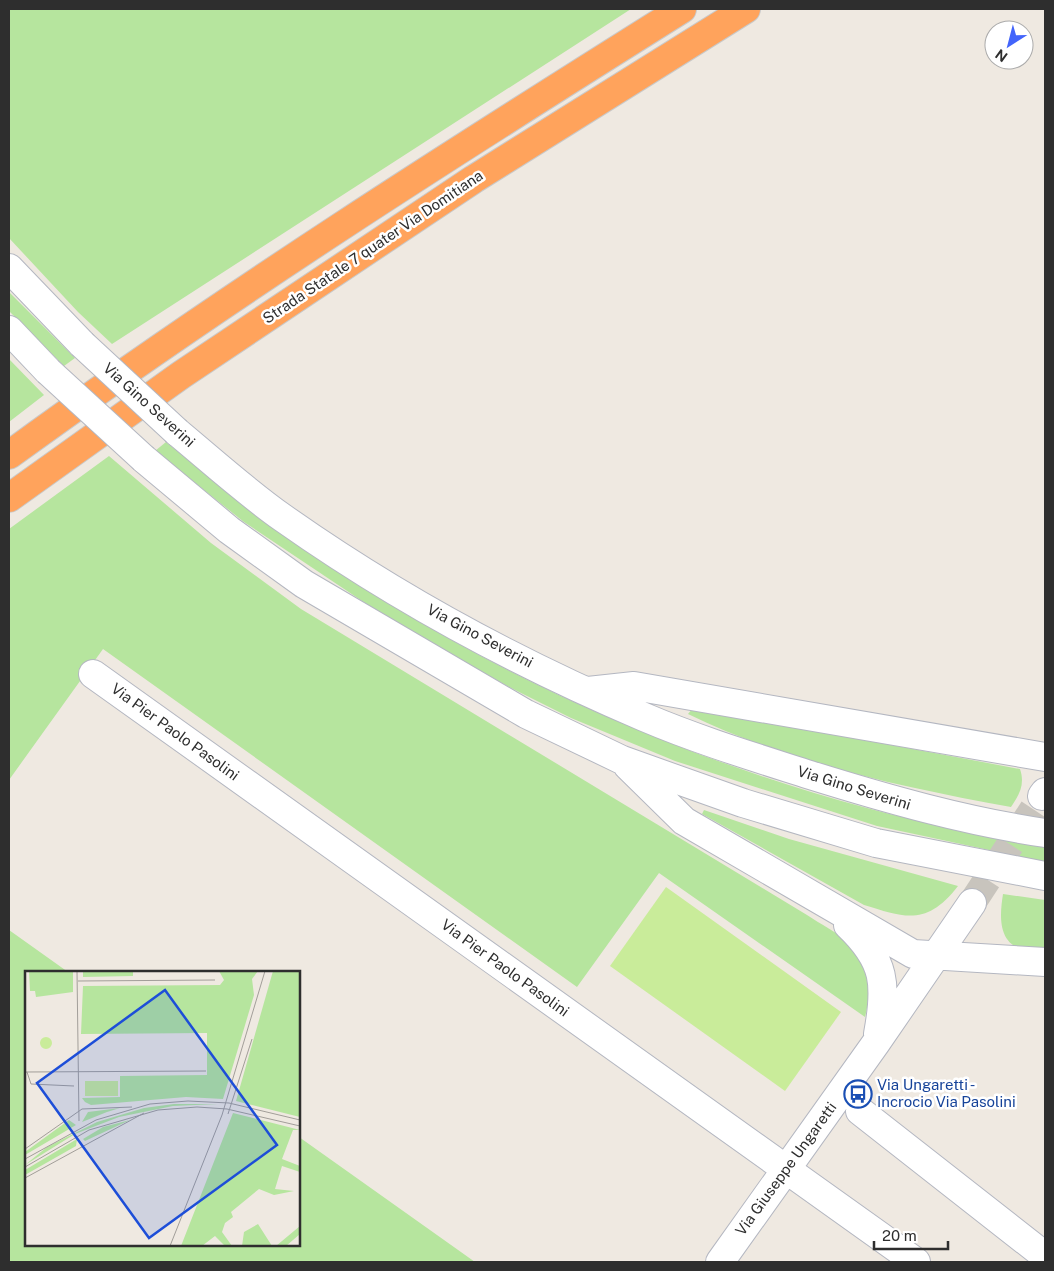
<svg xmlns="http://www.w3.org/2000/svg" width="1054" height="1271" font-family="'Public Sans',sans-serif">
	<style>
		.green { fill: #b6e59e }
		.pitch { fill: #c9ec9a }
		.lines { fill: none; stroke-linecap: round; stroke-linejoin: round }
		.minor-tunnel { stroke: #c8c4bd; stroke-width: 28; stroke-dasharray: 28 14; stroke-linecap: butt }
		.minor-casing { stroke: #b4b7c1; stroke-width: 30 }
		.highway-casing { stroke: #c9c9c9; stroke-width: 30 }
		.minor { stroke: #fff; stroke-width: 28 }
		.highway { stroke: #ffa35c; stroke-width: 28 }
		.minor-bridge-casing { stroke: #b4b7c1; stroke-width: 30; stroke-linecap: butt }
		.minor-bridge { stroke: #fff; stroke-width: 28 }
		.labels { text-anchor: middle; stroke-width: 5; stroke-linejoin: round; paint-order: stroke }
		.street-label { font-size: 15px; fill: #2e2e2e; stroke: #fff }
		.transit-label { font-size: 15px; fill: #164399; stroke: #fff; text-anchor: start }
		.inset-road { fill: none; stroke: #a29e99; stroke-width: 1 }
		.view { fill: #1d4ed8; fill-opacity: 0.15; stroke: #1d4ed8; stroke-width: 2.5 }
		.inset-edge { fill: none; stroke: #2e2e2e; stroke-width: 2.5 }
	</style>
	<rect width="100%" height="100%" fill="#efe9e1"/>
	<path class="green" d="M 9,9 L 631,9 L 112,344 L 78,312 L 9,238 Z
		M 9,292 L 75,358 L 64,366 L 9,311 Z
		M 9,359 L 44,395 L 9,422 Z
		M 166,442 C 217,483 268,524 323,561 C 487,672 675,756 867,808 C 926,824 986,834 1045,847 L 1045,862 L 877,826 L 675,761 L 571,718 L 509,687 L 392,621 L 244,522 L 155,451 Z
		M 109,456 L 211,543 L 301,609 L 807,915 C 820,924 838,932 849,944 C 868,963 872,992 865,1017 L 659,873 L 577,987 L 103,649 L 9,780 L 9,529 Z
		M 693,708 L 1020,769 C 1025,784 1020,794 1011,807 C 901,787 789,763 688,714 Z
		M 704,810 L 789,839 L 958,886 C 927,926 906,918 864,905 L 702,814 Z
		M 1003,894 L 1045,900 L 1045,949 C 1038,949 1028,951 1021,949 C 997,941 1000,913 1003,894 Z
		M 9,930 L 68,972 L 26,972 L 26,1245 L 299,1245 L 299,1137 L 475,1262 L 9,1262 Z"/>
	<path class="pitch" d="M 666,887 L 841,1012 L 785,1091 L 610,966 Z"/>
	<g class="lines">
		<path class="minor-tunnel" d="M 972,903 L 1042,796"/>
		<g class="minor-casing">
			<path id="minor" d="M 9,268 L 82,344
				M 9,330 L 48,371
				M 177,432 C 212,461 246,492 283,518 C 395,597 519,664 644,717 C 698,740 754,757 810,775 C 887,799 965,821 1045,833
				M 144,459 L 229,530 L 304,584 L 526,714 L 622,760 L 743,803 L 876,843 L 1045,876
				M 93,674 L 916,1262
				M 588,691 L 634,686 L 1045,757
				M 628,766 L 684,821 L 913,954 L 1045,962
				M 1042,796 L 1045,792
				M 848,925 C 886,961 887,985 878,1034
				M 860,1111 L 1045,1256
				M 720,1262 L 876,1043 L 972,903"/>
		</g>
		<g class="highway-casing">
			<path id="highway" d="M 9,455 C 227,296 454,152 682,9
				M 9,498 L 181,375 L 474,179 L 746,9"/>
		</g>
		<use href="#minor" class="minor"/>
		<use href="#highway" class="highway"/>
		<g class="minor-bridge-casing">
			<path id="minor-bridge" d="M 82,344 L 177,432
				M 48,371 L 144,459"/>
		</g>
		<use href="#minor-bridge" class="minor-bridge"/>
	</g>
	<defs>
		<g id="bus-ring" transform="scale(1.4375)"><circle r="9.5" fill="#fff" stroke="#1a4fb4" stroke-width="1.5"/><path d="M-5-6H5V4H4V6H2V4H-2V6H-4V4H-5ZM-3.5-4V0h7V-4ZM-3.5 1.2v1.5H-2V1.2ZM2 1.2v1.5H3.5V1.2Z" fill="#1a4fb4"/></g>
	</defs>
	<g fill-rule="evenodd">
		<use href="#bus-ring" x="858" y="1094"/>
	</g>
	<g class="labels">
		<g class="street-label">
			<text transform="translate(373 247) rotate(-34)" y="5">Strada Statale 7 quater Via Domitiana</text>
			<text transform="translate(149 405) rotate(42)" y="5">Via Gino Severini</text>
			<text transform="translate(480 636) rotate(28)" y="5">Via Gino Severini</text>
			<text transform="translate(175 732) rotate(36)" y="5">Via Pier Paolo Pasolini</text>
			<text transform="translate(854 788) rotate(17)" y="5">Via Gino Severini</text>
			<text transform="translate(505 968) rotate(36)" y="5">Via Pier Paolo Pasolini</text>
			<text transform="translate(786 1169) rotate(-54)" y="5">Via Giuseppe Ungaretti</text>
		</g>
		<g class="transit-label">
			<text x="877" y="1090">Via Ungaretti -<tspan x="877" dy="17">Incrocio Via Pasolini</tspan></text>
		</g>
	</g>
	<g transform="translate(25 971)">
		<rect width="275" height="275" fill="#efe9e1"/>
		<path d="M 4,0 L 48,0 L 48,21 L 11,26 L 10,20 L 5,20 ZM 58,0 L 108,0 L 108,5 L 58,6 ZM 194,0 L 233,0 L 227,8 L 229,24 L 198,128 L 161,126 L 66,134 L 60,131 L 57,127 L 95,126 L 95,105 L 182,104 L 182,62 L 56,63 L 58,15 L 195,14 L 199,9 ZM 248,0 L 275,0 L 275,146 L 211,130 ZM 149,133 L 193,133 L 148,135 L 94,146 L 50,163 L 0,194 L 22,176 L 72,151 L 119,137 ZM 95,137 L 82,141 L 57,151 L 63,141 ZM 208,142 L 275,159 L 268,159 L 257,188 L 275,195 L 275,201 L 257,195 L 250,218 L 269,220 L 249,224 L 234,218 L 206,241 L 208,246 L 200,252 L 197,261 L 207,275 L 200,275 L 190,265 L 177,275 L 156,275 ZM 44,149 L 51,154 L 0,184 L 0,181 ZM 105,149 L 60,170 L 58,168 L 78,156 ZM 52,168 L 51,175 L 0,204 L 0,199 ZM 233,253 L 247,275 L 217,275 L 219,261 ZM 275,255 L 275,263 L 261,275 L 251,275 Z" fill="#b6e59e"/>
		<path d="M15 72a6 6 0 1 1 12 0a6 6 0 1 1-12 0ZM 60,110 L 93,110 L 93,125 L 60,125 Z" fill="#c9ec9a"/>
		<path class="inset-road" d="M 52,0 L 54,150M 53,10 L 190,9M 0,101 L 181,100M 2,101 L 6,113 L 49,115M 203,143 L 227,68M 0,178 L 57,138 L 107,136M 0,188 L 71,149 L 125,133 L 163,130 L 204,132 L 275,149M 0,196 L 64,159 L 133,139 L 172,136 L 202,138 L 275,155M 0,207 L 119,142M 145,275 L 197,144 L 240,0"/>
		<path class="view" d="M 140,19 L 252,174 L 124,267 L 12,112 Z"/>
		<rect width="275" height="275" class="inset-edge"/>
	</g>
	<rect width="1054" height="1271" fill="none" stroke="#2e2e2e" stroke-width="20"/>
	<g transform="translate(1009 45) rotate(216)"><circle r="24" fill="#ffffff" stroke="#ababab"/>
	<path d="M0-4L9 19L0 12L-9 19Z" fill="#4264fb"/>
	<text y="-8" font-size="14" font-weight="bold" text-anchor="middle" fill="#2e2e2e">N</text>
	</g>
	<path d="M874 1241v8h74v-8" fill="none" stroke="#2e2e2e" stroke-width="2.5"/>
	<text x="882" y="1241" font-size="15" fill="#2e2e2e" stroke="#ffffff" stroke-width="4" paint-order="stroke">20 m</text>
</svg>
